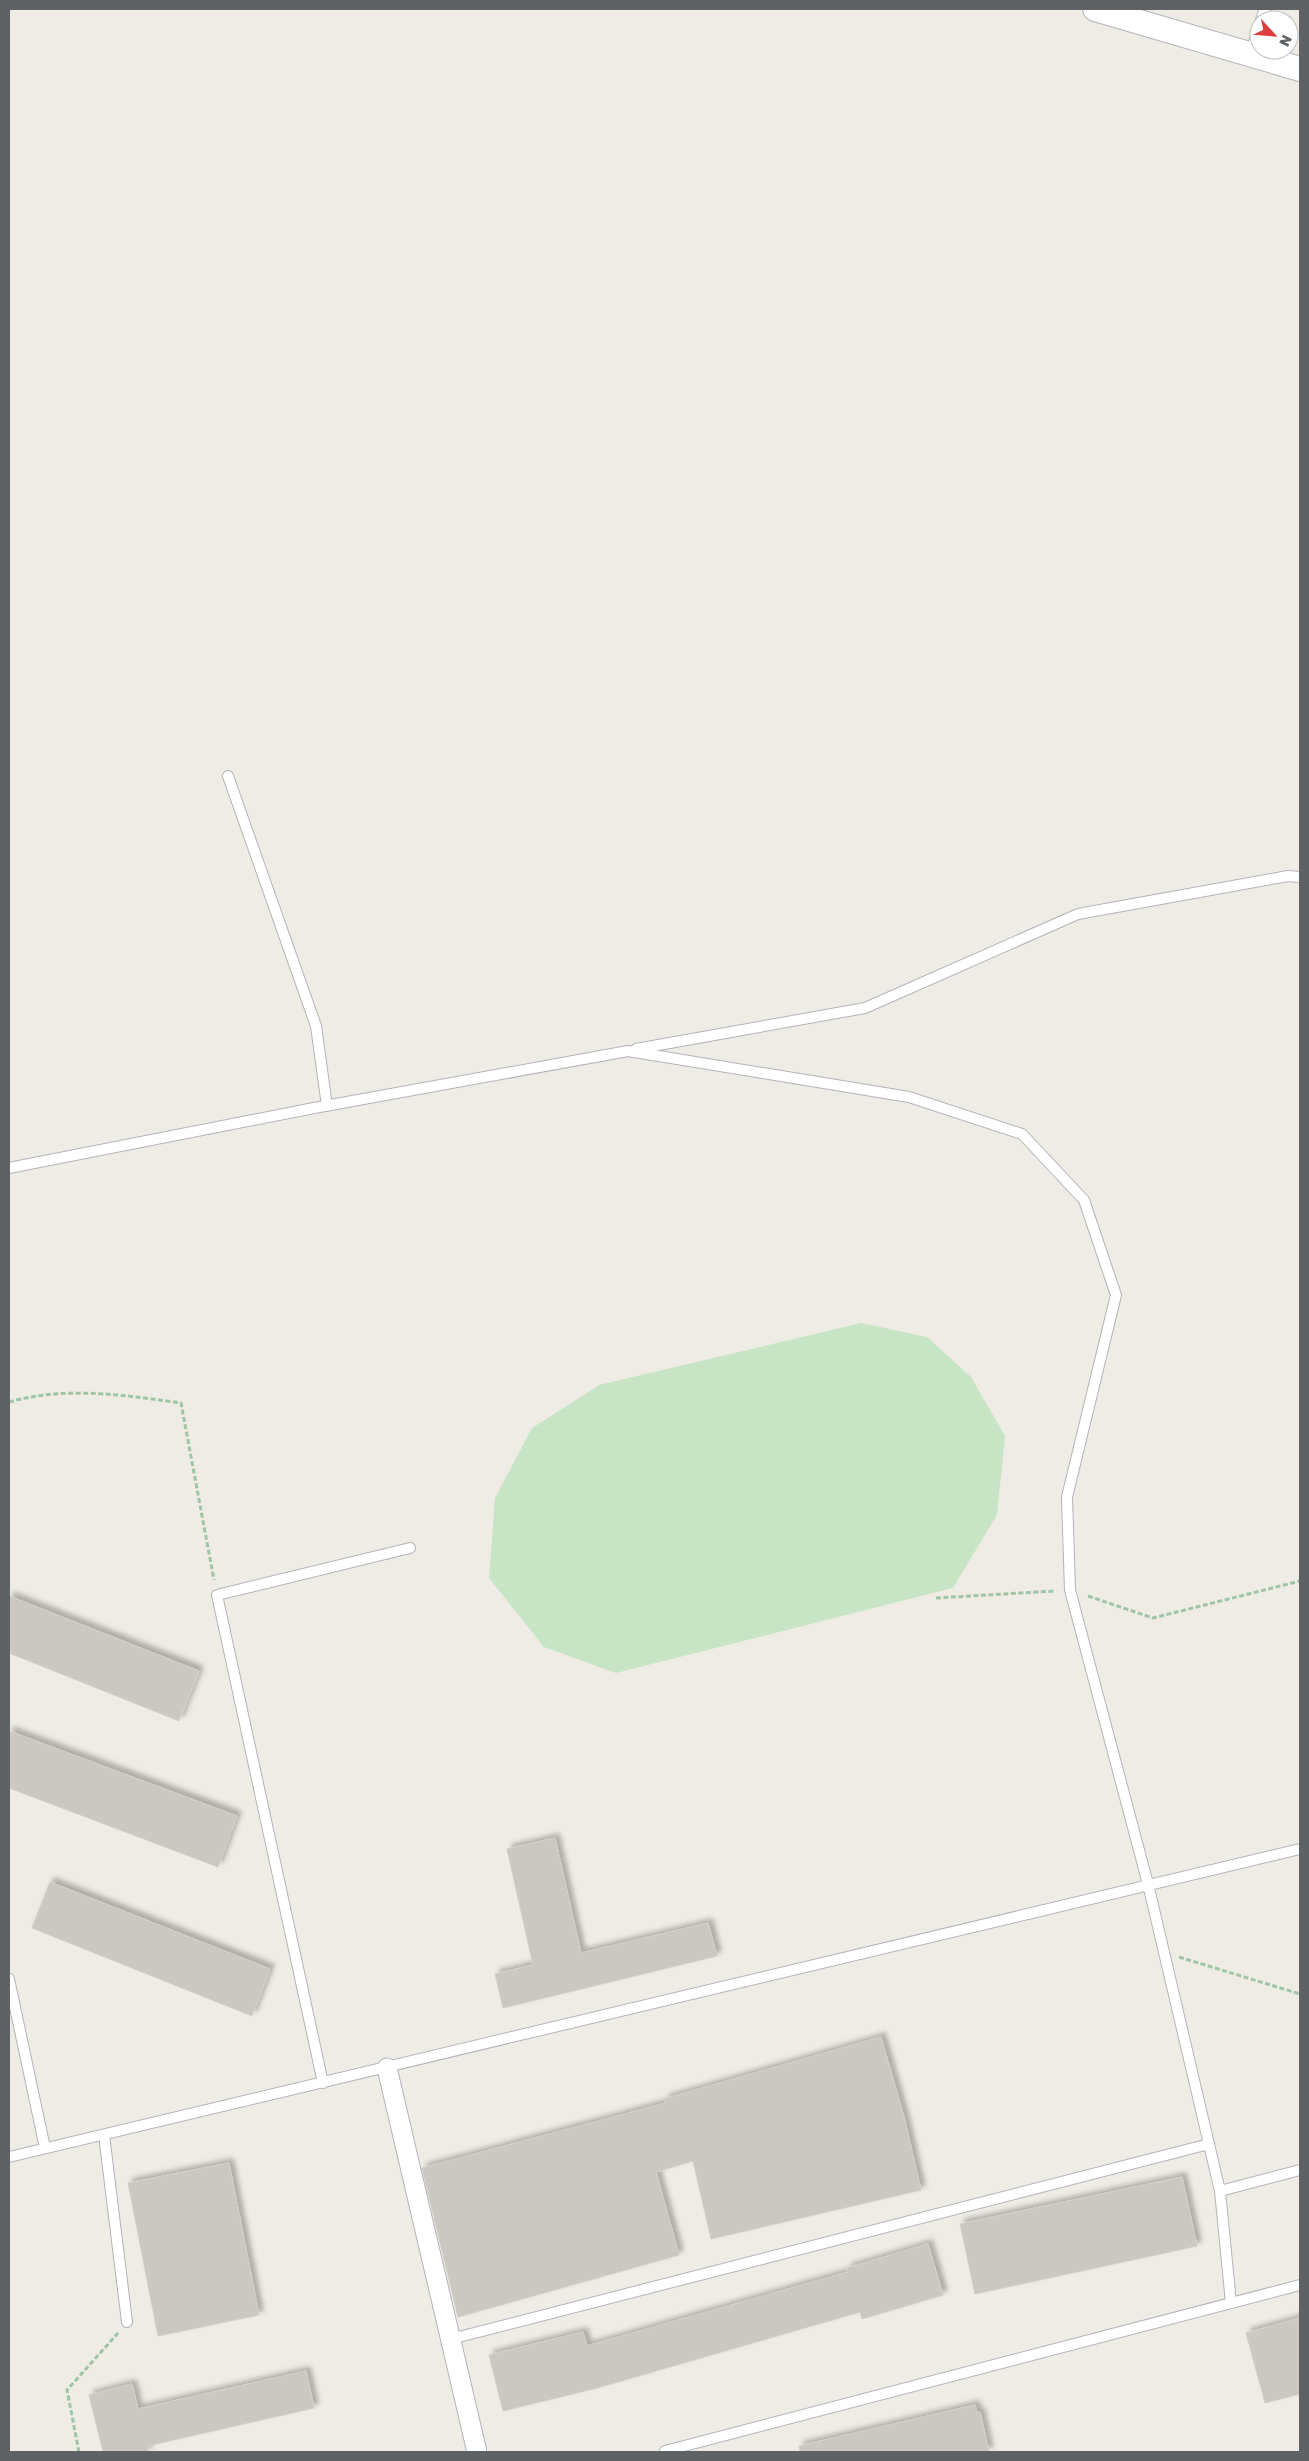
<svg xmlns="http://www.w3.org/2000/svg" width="1309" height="2461" font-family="'Golos Text',sans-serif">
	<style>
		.green { fill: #c7e4c5 }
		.building { fill: #cbc7c3; stroke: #d3cec5; filter: url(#shadow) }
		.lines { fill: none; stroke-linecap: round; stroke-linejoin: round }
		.service-casing { stroke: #b1b4b7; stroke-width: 12 }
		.minor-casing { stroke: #b1b4b7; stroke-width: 21 }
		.tertiary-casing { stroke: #b1b4b7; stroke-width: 26 }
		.path { stroke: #9ec5a6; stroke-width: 3; stroke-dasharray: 5 2.5; stroke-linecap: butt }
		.service { stroke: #fff; stroke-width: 10 }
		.minor { stroke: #fff; stroke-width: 19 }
		.tertiary { stroke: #fff; stroke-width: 24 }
	</style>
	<defs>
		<filter id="shadow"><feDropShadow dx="4.5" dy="-4.5" stdDeviation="2.5" flood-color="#0004"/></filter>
	</defs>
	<rect width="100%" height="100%" fill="#efece6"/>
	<path class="green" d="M 861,1323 L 927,1337 L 971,1377 L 1005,1436 L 997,1515 L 953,1588 L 616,1673 L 544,1647 L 489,1578 L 495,1498 L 532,1428 L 599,1385 Z"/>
	<path class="building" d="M 9,1596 L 199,1671 L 179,1721 L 9,1653 Z
		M 9,1731 L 237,1816 L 218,1867 L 9,1788 Z
		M 555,1838 L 581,1953 L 708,1923 L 717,1956 L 503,2008 L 495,1974 L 533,1965 L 507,1849 Z
		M 50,1882 L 270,1969 L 252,2016 L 32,1928 Z
		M 881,2037 L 904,2117 L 921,2190 L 711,2239 L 693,2161 L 656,2172 L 679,2255 L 458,2317 L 422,2168 L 666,2103 L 664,2099 Z
		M 229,2163 L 259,2315 L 158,2336 L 128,2183 Z
		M 1182,2177 L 1197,2246 L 975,2294 L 960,2224 Z
		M 928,2244 L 943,2295 L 862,2319 L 860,2312 L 597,2388 L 503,2411 L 489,2355 L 583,2332 L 587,2346 L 848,2272 L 847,2268 Z
		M 1300,2318 L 1300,2394 L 1265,2403 L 1246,2333 Z
		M 306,2371 L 314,2408 L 147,2446 L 148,2452 L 103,2452 L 89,2395 L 132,2384 L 138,2409 Z
		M 975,2405 L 977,2413 L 980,2412 L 989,2452 L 800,2452 L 799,2446 Z"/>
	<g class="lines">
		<g class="service-casing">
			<path id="service" d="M 1261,20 L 1265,9
				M 1250,54 L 1259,27
				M 228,776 L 316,1026 L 327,1106
				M 636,1049 L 865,1008 L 1078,914 L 1288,876 L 1300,877
				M 9,1168 L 314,1108 L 628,1051 L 909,1097 L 1022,1134 L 1084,1200 L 1116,1295 L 1067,1497 L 1070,1590 L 1148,1884 L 1220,2191 L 1231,2303
				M 9,1979 L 45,2148
				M 323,2083 L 217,1595 L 410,1548
				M 104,2135 L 127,2322
				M 9,2157 L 1300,1849
				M 1220,2191 L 1300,2170
				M 451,2339 L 1209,2144
				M 665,2451 L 1300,2285"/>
		</g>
		<g class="minor-casing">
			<path id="minor" d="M 387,2068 L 477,2452"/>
		</g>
		<g class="tertiary-casing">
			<path id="tertiary" d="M 1095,9 L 1300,69"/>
		</g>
		<path class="path" d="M 9,1402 C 65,1386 124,1395 181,1403 L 214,1580
			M 1088,1596 L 1153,1618 L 1300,1581
			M 936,1598 L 1055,1591
			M 1179,1957 L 1300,1994
			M 79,2452 L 67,2390 L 118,2333"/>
		<use href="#service" class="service"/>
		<use href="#minor" class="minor"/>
		<use href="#tertiary" class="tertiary"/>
	</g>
	<rect width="1309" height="2461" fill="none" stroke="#5e6265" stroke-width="20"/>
	<g transform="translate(1274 35) rotate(116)"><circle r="24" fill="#ffffff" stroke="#bfc0c1"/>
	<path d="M0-4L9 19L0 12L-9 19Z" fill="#dd3e3f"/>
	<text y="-8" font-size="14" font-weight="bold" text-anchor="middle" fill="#5e6265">N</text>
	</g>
</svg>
